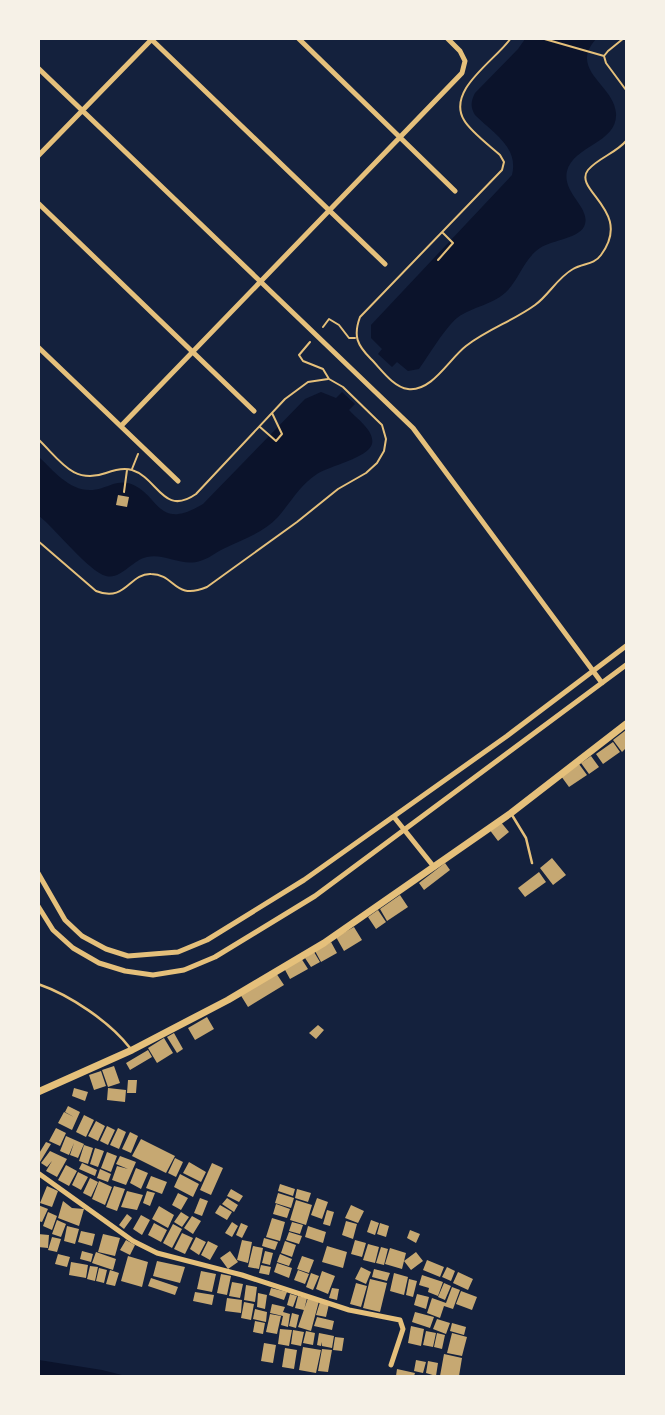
<svg xmlns="http://www.w3.org/2000/svg" width="665" height="1415" font-family="'IBM Plex Serif',serif">
	<style>
		.water { fill: #0b132b }
		.building { fill: #c6a872 }
		.lines { fill: none; stroke-linecap: round; stroke-linejoin: round }
		.path { stroke: #e5c07b; stroke-width: 2 }
		.service { stroke: #e5c07b; stroke-width: 2.5 }
		.minor { stroke: #e5c07b; stroke-width: 5 }
		.tertiary { stroke: #e5c07b; stroke-width: 7 }
	</style>
	<rect width="100%" height="100%" fill="#14213d"/>
	<path class="water" d="M 525,39 L 596,39 C 568,70 614,85 616,113 C 618,143 574,145 567,171 C 562,193 590,207 585,224 C 582,238 552,240 540,248 C 524,259 520,277 508,290 C 494,305 473,306 457,318 C 445,328 429,355 419,369 L 408,371 L 397,362 L 392,367 L 378,354 L 382,349 L 371,338 L 371,325 L 512,175 C 519,147 493,133 475,115 C 470,107 471,101 475,93 L 518,49 Z
		M 321,392 L 336,398 L 342,392 L 355,404 L 349,410 C 357,419 375,431 372,444 C 368,458 329,466 317,474 C 300,485 291,502 278,517 C 262,534 243,539 223,549 C 215,553 208,559 200,561 C 182,567 165,553 147,557 C 132,560 121,580 106,576 C 88,571 56,529 39,516 L 38,456 C 57,474 74,497 102,488 C 111,485 119,481 128,483 C 160,492 155,533 203,504 L 305,399 Z
		M 39,1360 L 102,1370 L 126,1376 L 39,1376 Z"/>
	<path class="building" d="M 118,495 L 129,497 L 127,507 L 116,505 Z
		M 626,730 L 626,748 L 622,752 L 613,740 Z
		M 613,742 L 620,752 L 603,764 L 596,754 Z
		M 591,756 L 599,767 L 589,774 L 581,763 Z
		M 579,764 L 587,775 L 569,787 L 561,776 Z
		M 500,821 L 509,832 L 498,841 L 489,829 Z
		M 552,858 L 566,875 L 553,885 L 540,868 Z
		M 445,863 L 450,870 L 424,890 L 419,883 Z
		M 539,872 L 546,882 L 525,897 L 518,888 Z
		M 400,895 L 408,907 L 387,921 L 380,909 Z
		M 378,910 L 386,922 L 376,929 L 368,917 Z
		M 354,927 L 362,940 L 344,951 L 336,937 Z
		M 331,942 L 337,953 L 321,962 L 315,951 Z
		M 314,952 L 320,962 L 311,967 L 305,958 Z
		M 301,958 L 308,969 L 290,979 L 284,968 Z
		M 276,973 L 284,985 L 248,1007 L 240,994 Z
		M 207,1017 L 214,1029 L 195,1040 L 188,1028 Z
		M 318,1025 L 324,1030 L 316,1039 L 309,1033 Z
		M 174,1033 L 183,1049 L 177,1053 L 167,1037 Z
		M 164,1038 L 173,1053 L 157,1063 L 148,1048 Z
		M 148,1050 L 152,1057 L 130,1070 L 126,1063 Z
		M 114,1066 L 120,1083 L 108,1087 L 102,1070 Z
		M 101,1071 L 106,1086 L 94,1090 L 89,1075 Z
		M 128,1080 L 137,1080 L 136,1093 L 127,1093 Z
		M 74,1088 L 88,1092 L 85,1101 L 72,1096 Z
		M 108,1088 L 126,1090 L 125,1102 L 107,1100 Z
		M 68,1106 L 80,1112 L 72,1130 L 58,1123 L 64,1112 L 74,1117 L 65,1112 Z
		M 84,1115 L 94,1120 L 86,1137 L 76,1132 Z
		M 96,1121 L 105,1126 L 98,1141 L 88,1136 Z
		M 107,1126 L 115,1130 L 108,1145 L 100,1141 Z
		M 56,1128 L 66,1133 L 60,1146 L 49,1141 Z
		M 118,1128 L 126,1132 L 119,1149 L 110,1145 Z
		M 130,1132 L 138,1136 L 131,1153 L 122,1149 Z
		M 66,1136 L 84,1144 L 78,1158 L 70,1155 L 74,1143 L 69,1155 L 60,1151 Z
		M 141,1139 L 175,1156 L 166,1173 L 132,1156 Z
		M 46,1142 L 51,1144 L 40,1162 L 38,1155 Z
		M 84,1145 L 93,1148 L 88,1164 L 79,1161 Z
		M 95,1148 L 104,1151 L 98,1167 L 90,1164 Z
		M 50,1151 L 67,1159 L 57,1177 L 46,1171 L 52,1161 L 47,1167 L 41,1163 Z
		M 107,1152 L 117,1156 L 111,1172 L 101,1168 Z
		M 120,1156 L 136,1162 L 126,1185 L 112,1180 L 117,1166 L 128,1169 L 116,1164 Z
		M 175,1158 L 183,1162 L 176,1177 L 168,1173 Z
		M 189,1162 L 206,1172 L 201,1182 L 183,1173 Z
		M 82,1163 L 97,1170 L 95,1176 L 79,1169 Z
		M 212,1163 L 223,1168 L 211,1195 L 200,1190 Z
		M 66,1165 L 77,1171 L 69,1186 L 58,1180 Z
		M 136,1168 L 148,1173 L 141,1189 L 130,1183 Z
		M 100,1169 L 111,1174 L 108,1182 L 97,1178 Z
		M 78,1172 L 88,1177 L 81,1190 L 72,1185 Z
		M 180,1174 L 199,1184 L 193,1197 L 174,1187 Z
		M 151,1176 L 167,1182 L 162,1194 L 146,1188 Z
		M 90,1178 L 98,1182 L 91,1197 L 83,1193 Z
		M 99,1181 L 112,1187 L 105,1205 L 92,1199 Z
		M 280,1184 L 295,1189 L 293,1196 L 278,1191 Z
		M 47,1186 L 58,1191 L 52,1207 L 40,1203 Z
		M 114,1186 L 125,1189 L 117,1211 L 106,1207 Z
		M 231,1189 L 243,1196 L 239,1202 L 227,1196 Z
		M 297,1189 L 311,1193 L 308,1202 L 295,1198 Z
		M 127,1191 L 143,1195 L 137,1210 L 121,1207 Z
		M 147,1191 L 155,1193 L 150,1206 L 143,1203 Z
		M 178,1193 L 188,1198 L 181,1210 L 172,1205 Z
		M 278,1193 L 294,1198 L 291,1208 L 275,1203 Z
		M 200,1198 L 208,1201 L 202,1216 L 194,1213 Z
		M 227,1198 L 238,1205 L 234,1212 L 222,1204 Z
		M 317,1198 L 328,1202 L 322,1219 L 311,1215 Z
		M 296,1200 L 312,1205 L 306,1225 L 290,1220 Z
		M 63,1201 L 72,1208 L 84,1209 L 79,1226 L 58,1218 Z
		M 276,1204 L 290,1209 L 287,1218 L 273,1214 Z
		M 38,1205 L 48,1209 L 42,1222 L 38,1221 Z
		M 220,1205 L 232,1212 L 227,1220 L 215,1213 Z
		M 351,1205 L 364,1211 L 358,1223 L 345,1218 Z
		M 159,1206 L 174,1215 L 168,1228 L 152,1219 Z
		M 327,1210 L 334,1212 L 330,1226 L 323,1224 Z
		M 48,1212 L 57,1216 L 52,1230 L 43,1226 Z
		M 181,1212 L 189,1217 L 182,1227 L 174,1222 Z
		M 127,1214 L 132,1218 L 124,1229 L 119,1225 Z
		M 141,1215 L 150,1220 L 142,1235 L 133,1229 Z
		M 192,1216 L 201,1221 L 193,1234 L 184,1228 Z
		M 272,1218 L 285,1222 L 280,1241 L 266,1237 Z
		M 57,1220 L 66,1224 L 61,1237 L 52,1234 Z
		M 371,1220 L 379,1223 L 375,1235 L 367,1232 Z
		M 346,1221 L 357,1224 L 353,1239 L 342,1235 Z
		M 232,1222 L 238,1226 L 232,1237 L 225,1233 Z
		M 292,1222 L 303,1225 L 300,1234 L 289,1231 Z
		M 154,1223 L 167,1230 L 161,1242 L 148,1235 Z
		M 241,1223 L 248,1226 L 242,1238 L 236,1235 Z
		M 380,1223 L 389,1226 L 386,1237 L 377,1234 Z
		M 173,1224 L 182,1229 L 172,1248 L 163,1243 Z
		M 67,1226 L 79,1229 L 75,1244 L 64,1241 Z
		M 308,1226 L 326,1232 L 323,1243 L 305,1237 Z
		M 410,1230 L 420,1234 L 416,1243 L 407,1238 Z
		M 81,1231 L 95,1234 L 92,1246 L 78,1242 Z
		M 289,1232 L 302,1236 L 299,1244 L 286,1240 Z
		M 182,1233 L 193,1238 L 185,1254 L 174,1249 Z
		M 38,1234 L 49,1235 L 48,1248 L 38,1247 Z
		M 103,1234 L 120,1238 L 115,1256 L 98,1252 Z
		M 52,1237 L 61,1239 L 57,1252 L 48,1250 Z
		M 196,1237 L 206,1242 L 199,1255 L 190,1249 Z
		M 264,1238 L 278,1242 L 275,1250 L 262,1246 Z
		M 126,1240 L 135,1245 L 130,1255 L 120,1250 Z
		M 242,1240 L 252,1242 L 248,1263 L 237,1260 Z
		M 355,1240 L 366,1243 L 362,1257 L 351,1254 Z
		M 208,1241 L 218,1246 L 210,1260 L 201,1255 Z
		M 285,1241 L 296,1245 L 292,1257 L 281,1253 Z
		M 368,1244 L 379,1247 L 375,1263 L 363,1260 Z
		M 253,1246 L 263,1248 L 259,1269 L 248,1267 Z
		M 327,1246 L 347,1252 L 343,1268 L 322,1262 Z
		M 381,1247 L 388,1249 L 384,1265 L 376,1263 Z
		M 390,1248 L 406,1253 L 402,1269 L 385,1264 Z
		M 82,1251 L 93,1254 L 91,1262 L 80,1259 Z
		M 230,1251 L 238,1262 L 228,1269 L 220,1258 Z
		M 265,1251 L 273,1253 L 270,1265 L 262,1263 Z
		M 96,1252 L 116,1259 L 113,1270 L 92,1263 Z
		M 416,1252 L 423,1261 L 411,1270 L 404,1261 Z
		M 58,1254 L 70,1257 L 67,1267 L 55,1264 Z
		M 280,1254 L 292,1259 L 289,1266 L 277,1262 Z
		M 128,1256 L 148,1262 L 142,1287 L 121,1281 Z
		M 302,1256 L 314,1260 L 309,1273 L 297,1269 Z
		M 427,1260 L 444,1267 L 440,1277 L 423,1270 Z
		M 157,1261 L 185,1267 L 180,1283 L 153,1276 Z
		M 71,1262 L 88,1265 L 86,1278 L 69,1275 Z
		M 277,1263 L 292,1268 L 289,1278 L 274,1272 Z
		M 261,1265 L 271,1267 L 269,1275 L 259,1273 Z
		M 90,1266 L 98,1267 L 95,1281 L 87,1279 Z
		M 361,1267 L 371,1272 L 366,1284 L 355,1279 Z
		M 447,1267 L 455,1271 L 451,1281 L 442,1277 Z
		M 99,1268 L 107,1270 L 104,1283 L 96,1281 Z
		M 374,1269 L 390,1273 L 387,1281 L 372,1277 Z
		M 110,1270 L 119,1273 L 115,1286 L 106,1284 Z
		M 298,1270 L 309,1274 L 305,1284 L 294,1280 Z
		M 201,1271 L 216,1274 L 212,1292 L 197,1289 Z
		M 322,1271 L 335,1276 L 328,1294 L 316,1289 Z
		M 458,1272 L 473,1279 L 468,1290 L 453,1283 Z
		M 311,1273 L 319,1276 L 313,1290 L 306,1287 Z
		M 394,1273 L 408,1277 L 404,1295 L 390,1291 Z
		M 221,1274 L 231,1276 L 227,1295 L 217,1293 Z
		M 422,1275 L 443,1282 L 438,1296 L 428,1292 L 429,1288 L 419,1285 Z
		M 151,1278 L 178,1287 L 175,1295 L 148,1286 Z
		M 370,1279 L 387,1283 L 380,1312 L 363,1308 Z
		M 409,1279 L 417,1281 L 413,1297 L 406,1295 Z
		M 232,1282 L 243,1284 L 240,1298 L 229,1296 Z
		M 356,1283 L 367,1286 L 361,1307 L 350,1304 Z
		M 444,1283 L 451,1286 L 445,1300 L 438,1297 Z
		M 246,1285 L 257,1287 L 255,1302 L 244,1300 Z
		M 452,1287 L 460,1290 L 453,1309 L 444,1306 L 440,1318 L 427,1313 L 432,1298 L 446,1303 Z
		M 271,1288 L 287,1292 L 284,1300 L 269,1295 Z
		M 332,1288 L 339,1289 L 337,1300 L 329,1298 Z
		M 461,1291 L 477,1297 L 472,1310 L 456,1304 Z
		M 195,1292 L 214,1295 L 212,1305 L 193,1301 Z
		M 258,1293 L 267,1295 L 265,1309 L 257,1307 Z
		M 290,1294 L 297,1296 L 293,1307 L 287,1305 Z
		M 417,1294 L 429,1297 L 426,1309 L 414,1305 Z
		M 298,1296 L 307,1298 L 304,1310 L 295,1308 Z
		M 227,1298 L 242,1300 L 241,1313 L 225,1311 Z
		M 308,1298 L 319,1301 L 311,1331 L 298,1327 Z
		M 244,1302 L 254,1304 L 251,1320 L 241,1318 Z
		M 320,1302 L 329,1304 L 326,1317 L 316,1315 Z
		M 272,1304 L 285,1307 L 283,1312 L 290,1314 L 288,1327 L 281,1325 L 283,1316 L 270,1313 Z
		M 255,1309 L 267,1312 L 266,1322 L 253,1319 Z
		M 415,1312 L 434,1317 L 430,1328 L 412,1322 Z
		M 292,1313 L 299,1315 L 296,1328 L 289,1326 Z
		M 270,1314 L 281,1316 L 277,1334 L 266,1332 Z
		M 317,1317 L 334,1321 L 332,1330 L 314,1326 Z
		M 437,1319 L 450,1323 L 446,1334 L 433,1329 Z
		M 255,1321 L 265,1323 L 263,1334 L 253,1332 Z
		M 452,1323 L 466,1327 L 464,1335 L 450,1331 Z
		M 411,1326 L 424,1329 L 421,1346 L 408,1343 Z
		M 280,1329 L 292,1330 L 289,1346 L 278,1344 Z
		M 293,1330 L 304,1332 L 301,1346 L 291,1344 Z
		M 306,1331 L 315,1333 L 313,1345 L 303,1343 Z
		M 426,1331 L 436,1333 L 433,1347 L 423,1345 Z
		M 319,1333 L 334,1336 L 332,1348 L 322,1346 L 322,1342 L 321,1346 L 317,1345 Z
		M 437,1333 L 445,1335 L 442,1349 L 434,1347 Z
		M 452,1333 L 467,1337 L 462,1356 L 447,1353 Z
		M 335,1337 L 344,1338 L 342,1351 L 333,1350 Z
		M 264,1343 L 276,1345 L 273,1363 L 261,1361 Z
		M 303,1347 L 321,1350 L 316,1373 L 299,1370 Z
		M 285,1348 L 297,1350 L 294,1369 L 282,1367 Z
		M 322,1349 L 332,1350 L 328,1372 L 318,1371 Z
		M 444,1354 L 462,1358 L 459,1376 L 440,1376 Z
		M 416,1360 L 426,1362 L 423,1373 L 414,1371 Z
		M 428,1361 L 438,1363 L 436,1376 L 426,1373 Z
		M 397,1369 L 415,1373 L 414,1376 L 396,1376 Z"/>
	<g class="lines">
		<path class="path" d="M 511,38 C 496,60 446,90 464,120 C 470,131 490,146 500,155 L 504,162 L 502,170 L 360,317 C 353,336 357,345 371,359 C 381,369 393,387 408,389 C 432,392 449,359 466,346 C 488,329 513,321 535,305 C 549,295 557,278 573,269 C 583,263 594,265 601,255 C 634,211 572,190 588,170 C 598,158 616,153 626,141
			M 541,38 L 604,56
			M 624,38 L 608,51 L 604,56 L 606,63 L 626,90
			M 438,260 L 453,243 L 443,233
			M 323,327 L 329,319 L 339,325 L 349,338 L 355,338
			M 260,427 L 276,441 L 282,434 L 272,413
			M 38,439 C 60,460 73,485 106,473 C 114,470 123,467 132,470 C 158,478 163,517 196,494 L 285,399 L 308,382 L 328,379
			M 132,469 L 138,454
			M 124,492 L 127,470
			M 38,541 L 96,591 C 126,603 129,573 151,574 C 176,574 173,601 207,587 L 297,522 L 338,489 L 366,473 L 377,463 L 384,451 L 386,439 L 382,425 L 343,387 L 329,379 L 323,369 L 303,361 L 299,355 L 310,342"/>
		<path class="service" d="M 512,815 L 526,838 L 532,863
			M 38,984 C 70,995 110,1022 130,1048"/>
		<path class="minor" d="M 150,38 L 385,264
			M 298,38 L 455,191
			M 38,68 L 413,428 L 602,683
			M 38,156 L 153,38
			M 38,203 L 254,411
			M 38,347 L 178,481
			M 121,426 L 462,73 L 465,61 L 460,51 L 447,38
			M 394,817 L 434,867
			M 38,873 L 65,920 L 82,936 L 106,949 L 128,956 L 178,952 L 207,940 L 304,880 L 507,736 L 626,646
			M 38,906 L 53,930 L 73,948 L 99,963 L 125,971 L 153,975 L 184,970 L 215,957 L 315,896 L 626,665
			M 38,1173 L 133,1241 L 157,1253 L 242,1275 L 349,1310 L 400,1320 L 403,1329 L 391,1365"/>
		<path class="tertiary" d="M 38,1092 L 132,1050 L 228,1000 L 324,943 L 511,813 L 626,724"/>
	</g>
	<rect width="665" height="1415" fill="none" stroke="#f6f1e7" stroke-width="80"/>
</svg>
